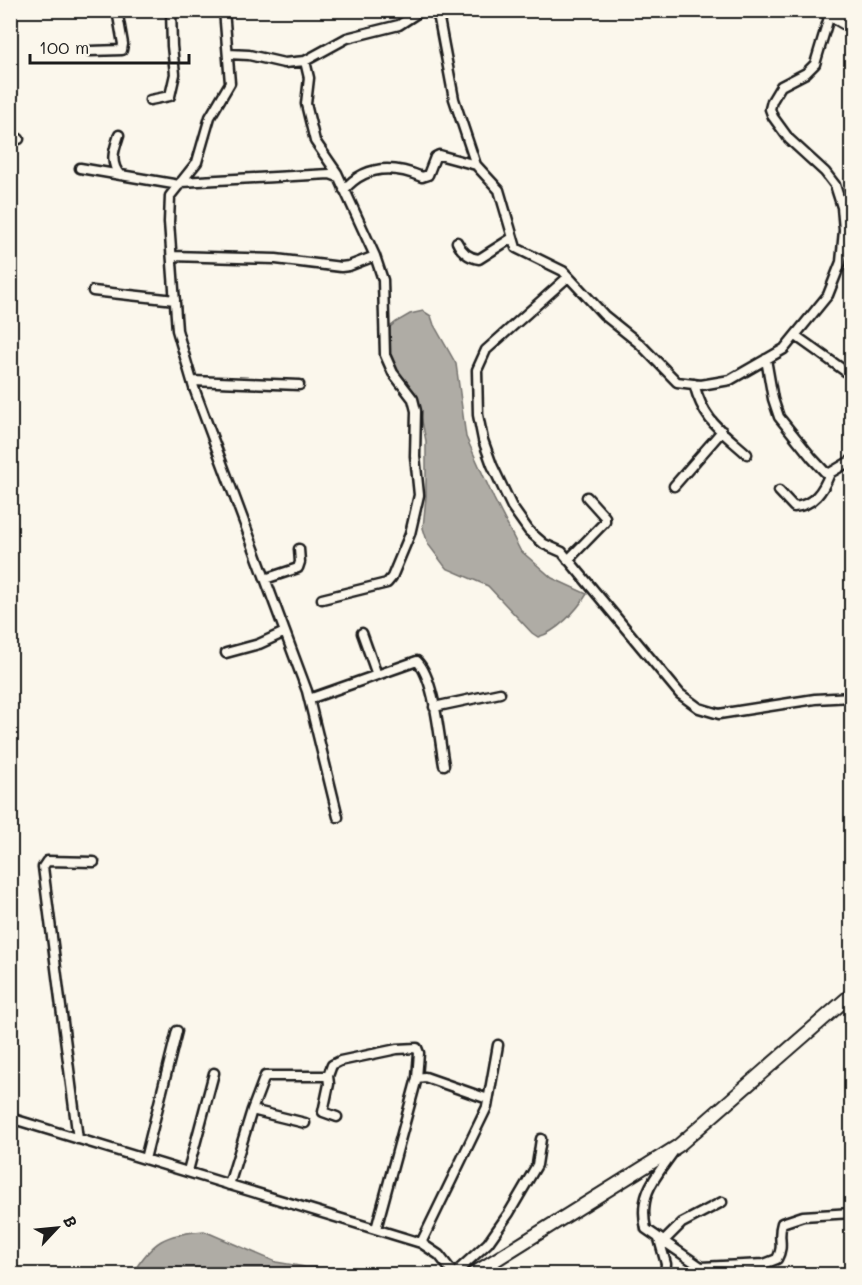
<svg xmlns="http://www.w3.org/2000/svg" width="862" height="1285" font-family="Mali,sans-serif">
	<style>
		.water { fill: #afaca5; stroke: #74726e; stroke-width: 1.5 }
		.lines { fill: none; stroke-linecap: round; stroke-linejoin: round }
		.minor-casing { stroke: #1c1c1c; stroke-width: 13 }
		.secondary-casing { stroke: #1c1c1c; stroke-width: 16 }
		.minor { stroke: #fbf7ec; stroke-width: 8 }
		.secondary { stroke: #fbf7ec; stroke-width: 12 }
	</style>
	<rect width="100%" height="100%" fill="#fbf7ec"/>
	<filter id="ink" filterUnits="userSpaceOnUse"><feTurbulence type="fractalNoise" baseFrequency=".0167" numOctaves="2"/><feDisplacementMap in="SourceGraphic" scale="12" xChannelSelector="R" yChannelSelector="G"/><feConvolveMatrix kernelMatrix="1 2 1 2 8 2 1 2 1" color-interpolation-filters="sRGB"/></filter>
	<g filter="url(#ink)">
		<path class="water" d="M 423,311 L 431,316 L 434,325 L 456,364 L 466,437 L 494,499 L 520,550 L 552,578 L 587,594 C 577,610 557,632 538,637 L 532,633 L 488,586 L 446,568 L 428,544 L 423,528 L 426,497 L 426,441 L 418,401 L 392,365 L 388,340 L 390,327 L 396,322 L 410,314 Z
			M 204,1231 L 276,1262 L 305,1267 L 363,1269 L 357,1274 L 132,1274 C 153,1241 164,1234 204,1231 Z"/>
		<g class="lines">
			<g class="minor-casing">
				<path id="minor" d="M 224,10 L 230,83 L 210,117 L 197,162 L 170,196 L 169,222 L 177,330 L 194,388 L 307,691 L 338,817
					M 433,10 L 439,19 L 454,99 L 476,165 L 499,190 L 516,248 L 563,271 L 604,315 L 640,344 L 677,382 L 701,385 L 730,380 L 784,349 L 828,295 L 841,262 L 844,230 L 842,207 L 835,185 L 825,172 L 789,139 L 773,117 L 770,109 L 772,101 L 781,86 L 806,73 L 815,64 L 830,14
					M 90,51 L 122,50 L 123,44 L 117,10
					M 228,54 L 249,55 L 284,63 L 305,61 L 347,38 L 399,25 L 422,10
					M 305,61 L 309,78 L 306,104 L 315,141 L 337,173 L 375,256 L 383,280 L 385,355 L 393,373 L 413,399 L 416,411 L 415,456 L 419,495 L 410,534 L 392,577 L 387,583 L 322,599
					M 150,100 L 170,96 L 175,74 L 172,46 L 171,10
					M 119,135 C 114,150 109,162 120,175
					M 10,140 L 19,139
					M 80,168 L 179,185
					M 181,182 L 330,174 L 338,177
					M 344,190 C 365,165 393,165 422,177 L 428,175 L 435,157 L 439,155 L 476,165
					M 457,242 C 461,251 469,258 479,259 L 512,238
					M 172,256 L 276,259 L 341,267 L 349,266 L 375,256
					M 568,277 L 486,350 L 477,370 L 478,415 L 483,440 L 492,465 L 512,507 L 529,531 L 544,544 L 562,552 L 680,694 L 699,708 L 719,714 L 815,699 L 852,697
					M 93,291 L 175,300
					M 796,336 L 852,376
					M 766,359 L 773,399 L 779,417 L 812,458 L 825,472 L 830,473 L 852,460
					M 192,381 L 299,385
					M 694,384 C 704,421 719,429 747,454
					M 674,486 L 722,431
					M 779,491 L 794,507 C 814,505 823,491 830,473
					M 568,560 L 605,522 L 605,517 L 587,497
					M 265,579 L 298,568 L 300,562 L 299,549
					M 362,633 L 377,675
					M 226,653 L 259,644 L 285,632
					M 309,699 L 417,661 C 435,679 439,738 444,765
					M 434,707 L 500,693
					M 328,1076 L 332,1065 L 340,1061 L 397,1049 L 417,1048 L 419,1053 L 417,1078 L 376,1229
					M 417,1078 L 425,1077 L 488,1099
					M 252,1110 L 265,1076 L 328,1076 L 329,1084 L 323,1112 L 337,1117
					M 10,1118 L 421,1243 L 439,1255 L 454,1274
					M 78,1139 L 43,867 L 47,861 L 94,862
					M 674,1151 C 655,1178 638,1194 646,1229 L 701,1267 L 764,1264 L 777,1259 C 785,1244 777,1239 782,1223 L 803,1216 L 852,1213
					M 145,1159 L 177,1031
					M 188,1171 L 214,1073
					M 229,1185 L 252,1110 L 305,1123
					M 659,1239 L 666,1264 L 665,1274
					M 664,1241 L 682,1223 L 722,1202
					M 421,1243 L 487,1107 L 498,1045
					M 454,1274 L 488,1243 L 509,1213 L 537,1165 L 541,1139"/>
			</g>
			<g class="secondary-casing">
				<path id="secondary" d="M 823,10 L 852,27
					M 473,1274 L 678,1146 L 852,994"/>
			</g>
			<use href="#minor" class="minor"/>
			<use href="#secondary" class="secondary"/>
		</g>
	</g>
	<rect width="862" height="1285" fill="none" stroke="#fbf7ec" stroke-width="36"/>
	<rect x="18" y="18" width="826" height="1249" fill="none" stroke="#1c1c1c" stroke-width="2" filter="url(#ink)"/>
	<g transform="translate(57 1228) rotate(64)" stroke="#fbf7ec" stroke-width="4.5" paint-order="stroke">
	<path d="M0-4.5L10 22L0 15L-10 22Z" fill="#1c1c1c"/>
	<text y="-9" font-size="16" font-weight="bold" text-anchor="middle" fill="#1c1c1c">B</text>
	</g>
	<path d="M30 54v9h159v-9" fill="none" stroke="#1c1c1c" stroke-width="3"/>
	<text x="39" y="54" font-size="18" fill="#1c1c1c" stroke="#fbf7ec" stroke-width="4.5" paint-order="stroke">100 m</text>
</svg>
